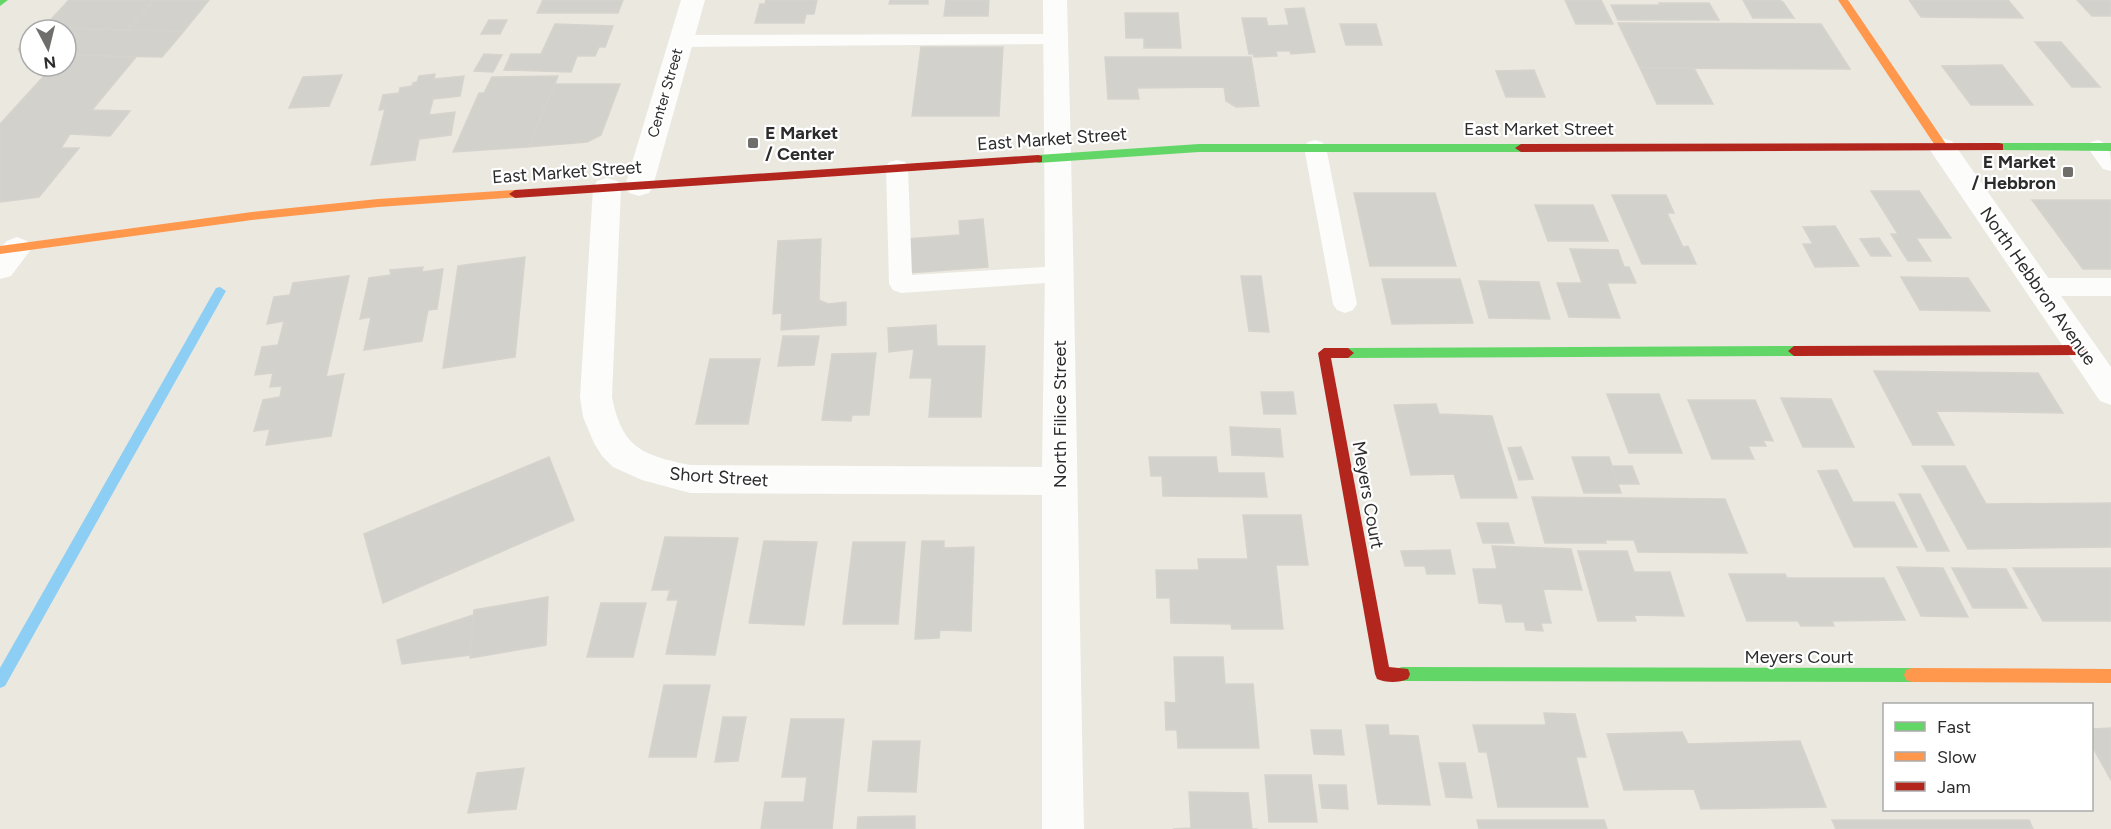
<svg xmlns="http://www.w3.org/2000/svg" width="2111" height="829" font-family="Figtree,sans-serif">
	<style>
		.lines { fill: none; stroke-linecap: round; stroke-linejoin: round }
		.stream { fill: #8ccef4; fill-rule: evenodd }
		.building { fill: #d3d1cc; stroke: #d6d3cd; stroke-width: 1.5 }
		.lane { fill: #fcfcfa; fill-rule: evenodd }
		.street { fill: #fcfcfa; fill-rule: evenodd }
		.fast { fill: #63d668; fill-rule: evenodd }
		.slow { fill: #ff974d; fill-rule: evenodd }
		.jam { fill: #b3261e; fill-rule: evenodd }
		.poi-dot { fill: #6f6e6b; stroke: #fff; stroke-width: 2 }
		.labels { text-anchor: middle; stroke-width: 4.5; stroke-linejoin: round; paint-order: stroke }
		.far-street-label { font-size: 15px; fill: #2c2c2c; stroke: #fff }
		.street-label { font-size: 18px; fill: #2c2c2c; stroke: #fff }
		.poi-label { font-size: 18px; font-weight: bold; fill: #2c2c2c; stroke: #fff; text-anchor: start }
	</style>
	<rect width="100%" height="100%" fill="#ebe8e0"/>
	<g class="lines">
		<path class="stream" d="M 220,287 L 226,291 L 5,686 L 0,688 L 0,668 L 216,288 Z"/>
	</g>
	<path class="building" d="M 69,0 L 154,0 L 127,30 L 43,28 Z
		M 154,0 L 209,0 L 184,31 L 127,30 Z
		M 543,0 L 623,0 L 618,13 L 537,13 Z
		M 766,0 L 817,0 L 814,14 L 806,14 L 804,23 L 755,23 L 760,4 L 765,4 Z
		M 890,0 L 928,0 L 928,4 L 889,4 Z
		M 946,0 L 989,0 L 988,16 L 944,16 Z
		M 1565,0 L 1601,0 L 1613,24 L 1576,24 Z
		M 1743,0 L 1779,0 L 1783,2 L 1794,18 L 1753,18 Z
		M 1909,0 L 2008,0 L 2023,18 L 1921,17 Z
		M 2077,0 L 2111,0 L 2111,16 L 2092,16 Z
		M 1659,3 L 1709,3 L 1719,20 L 1618,20 L 1611,5 L 1660,5 Z
		M 1304,8 L 1315,52 L 1291,54 L 1290,51 L 1276,51 L 1277,56 L 1254,57 L 1253,54 L 1249,54 L 1242,18 L 1266,18 L 1268,26 L 1289,25 L 1285,9 Z
		M 1125,13 L 1178,13 L 1181,48 L 1144,48 L 1144,38 L 1126,38 Z
		M 489,20 L 507,20 L 500,34 L 481,34 Z
		M 1618,23 L 1821,24 L 1850,69 L 1640,68 Z
		M 555,24 L 613,26 L 605,47 L 599,47 L 595,56 L 577,56 L 571,72 L 504,70 L 511,54 L 541,54 Z
		M 1340,24 L 1376,24 L 1382,45 L 1346,45 Z
		M 39,27 L 127,30 L 184,31 L 162,57 L 66,55 L 66,30 L 36,30 Z
		M 30,36 L 30,55 L 21,54 L 18,49 Z
		M 2035,42 L 2061,42 L 2100,87 L 2072,87 Z
		M 921,47 L 1003,47 L 999,116 L 912,116 Z
		M 484,54 L 502,55 L 493,72 L 474,71 Z
		M 66,55 L 136,57 L 92,110 L 130,111 L 110,136 L 70,134 L 61,148 L 79,148 L 39,197 L 0,202 L 0,124 L 53,66 L 66,66 Z
		M 1105,57 L 1251,57 L 1259,106 L 1236,107 L 1226,101 L 1224,87 L 1137,88 L 1139,99 L 1108,99 Z
		M 2002,65 L 2033,105 L 1971,105 L 1942,66 Z
		M 1640,68 L 1694,68 L 1713,104 L 1657,104 Z
		M 1534,70 L 1545,97 L 1506,97 L 1496,71 Z
		M 435,74 L 434,79 L 464,76 L 460,96 L 433,99 L 429,115 L 455,112 L 451,135 L 419,139 L 415,160 L 371,165 L 385,109 L 379,110 L 383,95 L 399,93 L 400,88 L 412,86 L 413,83 L 417,82 L 419,76 Z
		M 342,75 L 329,106 L 289,108 L 303,77 Z
		M 558,76 L 528,147 L 453,152 L 479,93 L 484,93 L 492,77 Z
		M 555,84 L 620,84 L 601,135 L 587,142 L 528,147 Z
		M 1871,191 L 1919,191 L 1951,238 L 1916,238 L 1931,261 L 1908,261 L 1891,234 L 1898,234 Z
		M 1354,193 L 1435,193 L 1456,266 L 1370,266 Z
		M 1612,195 L 1666,195 L 1674,213 L 1667,213 L 1683,247 L 1688,246 L 1696,264 L 1642,264 Z
		M 2032,200 L 2111,200 L 2111,269 L 2083,269 Z
		M 1535,205 L 1593,205 L 1608,241 L 1548,241 Z
		M 983,219 L 988,267 L 907,273 L 906,239 L 960,235 L 959,221 Z
		M 1835,226 L 1859,266 L 1815,267 L 1803,244 L 1813,244 L 1803,227 Z
		M 1879,238 L 1891,256 L 1871,256 L 1860,239 Z
		M 821,239 L 819,300 L 828,304 L 846,302 L 846,325 L 781,330 L 782,313 L 773,314 L 778,241 Z
		M 1570,249 L 1618,250 L 1624,267 L 1629,267 L 1636,283 L 1607,283 L 1620,318 L 1569,317 L 1557,283 L 1582,283 Z
		M 525,257 L 515,357 L 443,368 L 458,266 Z
		M 423,267 L 422,272 L 443,269 L 437,309 L 428,310 L 422,341 L 364,350 L 371,317 L 360,319 L 369,278 L 391,275 L 390,270 Z
		M 349,276 L 326,377 L 344,374 L 331,436 L 266,445 L 270,429 L 254,431 L 263,400 L 280,397 L 282,386 L 270,387 L 273,373 L 255,375 L 262,347 L 278,345 L 284,321 L 267,324 L 274,297 L 290,295 L 293,283 Z
		M 1241,276 L 1261,276 L 1269,332 L 1249,331 Z
		M 1901,277 L 1968,278 L 1990,311 L 1920,310 Z
		M 1382,279 L 1460,279 L 1473,323 L 1392,324 Z
		M 1479,281 L 1539,282 L 1550,319 L 1489,318 Z
		M 936,325 L 937,346 L 985,346 L 981,417 L 929,417 L 932,378 L 910,378 L 914,349 L 889,352 L 888,328 Z
		M 783,336 L 819,336 L 814,365 L 778,366 Z
		M 876,353 L 869,415 L 852,415 L 851,421 L 822,420 L 832,354 Z
		M 710,359 L 760,359 L 748,424 L 696,424 Z
		M 1874,371 L 2038,373 L 2063,413 L 1936,411 L 1954,445 L 1913,445 Z
		M 1261,392 L 1293,392 L 1296,414 L 1264,414 Z
		M 1607,394 L 1659,394 L 1682,453 L 1629,453 Z
		M 1781,398 L 1831,399 L 1854,447 L 1803,447 Z
		M 1688,400 L 1755,400 L 1773,441 L 1763,440 L 1766,446 L 1748,446 L 1754,459 L 1712,459 Z
		M 1436,404 L 1439,414 L 1492,416 L 1517,498 L 1461,498 L 1454,474 L 1411,475 L 1394,405 Z
		M 1230,427 L 1280,429 L 1283,457 L 1232,455 Z
		M 1521,447 L 1533,479 L 1519,480 L 1508,448 Z
		M 549,457 L 574,520 L 383,603 L 364,534 Z
		M 1149,457 L 1216,457 L 1218,473 L 1264,473 L 1267,497 L 1163,496 L 1162,476 L 1151,476 Z
		M 1572,457 L 1609,457 L 1621,493 L 1584,493 Z
		M 1611,466 L 1632,466 L 1639,484 L 1618,484 Z
		M 1922,466 L 1965,466 L 1986,504 L 2111,503 L 2111,547 L 1968,549 Z
		M 1837,470 L 1853,502 L 1894,502 L 1917,547 L 1854,547 L 1818,471 Z
		M 1899,494 L 1920,494 L 1949,551 L 1927,551 Z
		M 1532,497 L 1725,499 L 1747,553 L 1638,552 L 1634,540 L 1605,540 L 1606,543 L 1545,543 Z
		M 1243,515 L 1301,515 L 1308,565 L 1276,565 L 1283,629 L 1232,629 L 1231,624 L 1171,623 L 1170,598 L 1157,598 L 1156,570 L 1199,570 L 1198,559 L 1248,559 Z
		M 1477,523 L 1508,523 L 1514,543 L 1483,543 Z
		M 665,537 L 738,538 L 715,655 L 666,654 L 678,600 L 667,600 L 670,590 L 652,590 Z
		M 764,541 L 817,542 L 804,625 L 749,623 Z
		M 922,541 L 944,541 L 944,548 L 974,547 L 971,631 L 940,630 L 939,638 L 915,639 Z
		M 853,542 L 905,542 L 898,624 L 843,624 Z
		M 1492,546 L 1571,549 L 1582,590 L 1543,589 L 1551,623 L 1541,623 L 1543,631 L 1526,630 L 1524,622 L 1506,622 L 1502,604 L 1479,603 L 1473,569 L 1497,569 Z
		M 1450,550 L 1455,574 L 1427,574 L 1425,566 L 1405,566 L 1401,551 Z
		M 1578,551 L 1627,551 L 1634,572 L 1670,572 L 1684,616 L 1634,615 L 1636,621 L 1598,621 Z
		M 1897,567 L 1943,568 L 1968,617 L 1921,616 Z
		M 1952,568 L 2006,569 L 2027,608 L 1973,608 Z
		M 2013,568 L 2111,568 L 2111,621 L 2043,621 Z
		M 1729,574 L 1785,574 L 1787,578 L 1884,578 L 1905,620 L 1832,621 L 1834,626 L 1801,626 L 1798,621 L 1747,621 Z
		M 548,597 L 546,645 L 470,658 L 474,610 Z
		M 601,603 L 646,603 L 633,657 L 587,657 Z
		M 473,615 L 470,655 L 402,664 L 397,640 Z
		M 1174,657 L 1223,657 L 1225,684 L 1253,684 L 1259,748 L 1178,748 L 1177,730 L 1166,730 L 1165,702 L 1176,703 Z
		M 664,685 L 710,685 L 696,757 L 649,757 Z
		M 1544,713 L 1575,714 L 1586,757 L 1576,757 L 1588,807 L 1498,807 L 1487,752 L 1479,752 L 1473,725 L 1546,725 Z
		M 723,717 L 746,717 L 738,761 L 715,762 Z
		M 791,719 L 844,719 L 832,829 L 761,829 L 765,802 L 804,802 L 807,777 L 782,777 Z
		M 1366,725 L 1388,725 L 1389,735 L 1418,736 L 1430,805 L 1378,804 Z
		M 2111,728 L 2111,780 L 2092,746 L 2092,729 Z
		M 1311,730 L 1341,730 L 1344,755 L 1314,754 Z
		M 1682,732 L 1688,744 L 1800,741 L 1826,807 L 1701,809 L 1694,789 L 1624,790 L 1607,734 Z
		M 873,741 L 920,741 L 916,792 L 868,791 Z
		M 1439,763 L 1465,763 L 1472,798 L 1446,797 Z
		M 524,768 L 516,809 L 468,813 L 477,773 Z
		M 1265,775 L 1311,775 L 1317,822 L 1269,822 Z
		M 1319,785 L 1346,785 L 1348,809 L 1322,808 Z
		M 1189,792 L 1248,793 L 1252,829 L 1258,829 L 1173,829 L 1191,828 Z
		M 915,816 L 915,829 L 857,829 L 858,817 Z
		M 1477,820 L 1604,820 L 1607,829 L 1479,829 Z
		M 1832,820 L 2029,820 L 2033,829 L 1836,829 Z"/>
	<g class="lines">
		<path class="lane" d="M 1055,34 L 1062,36 L 1065,40 L 1062,44 L 680,47 L 673,45 L 670,41 L 673,37 L 680,35 Z
			M 1315,140 L 1322,142 L 1326,147 L 1357,304 L 1353,310 L 1345,313 L 1337,310 L 1333,304 L 1304,147 L 1308,142 Z
			M 2098,140 C 2111,144 2111,157 2111,171 L 2103,169 L 2087,147 L 2091,142 Z
			M 897,160 L 905,162 L 908,167 L 912,275 L 1060,266 L 1068,268 L 1072,274 L 1068,280 L 1060,282 L 901,293 L 893,290 L 889,284 L 886,167 L 889,162 Z
			M 2038,278 L 2111,278 L 2111,296 L 2038,296 L 2030,293 L 2026,287 L 2030,281 Z"/>
		<path class="street" d="M 681,0 L 705,0 L 653,186 L 649,193 L 639,196 L 629,193 L 625,186 Z
			M 1043,0 L 1067,0 C 1075,276 1078,553 1084,829 L 1042,829 L 1042,495 L 690,493 L 642,480 L 613,467 L 602,456 L 594,443 L 583,417 L 580,397 L 593,188 L 597,181 L 607,178 L 617,181 L 621,188 L 612,397 C 622,448 642,455 690,465 L 1042,467 L 1045,274 Z
			M 1942,138 L 1952,141 L 2111,367 L 2111,405 L 2100,401 L 1932,153 L 1928,147 L 1932,141 Z
			M 17,237 L 27,241 L 32,248 L 11,276 L 0,279 L 0,248 L 7,241 Z"/>
		<path class="fast" d="M 0,0 L 8,0 L 0,6 Z
			M 1999,143 L 2111,143 L 2111,151 L 1995,150 L 1995,144 Z
			M 1199,144 L 1521,144 L 1527,148 L 1521,152 L 1199,152 L 1038,163 L 1032,159 L 1038,155 Z
			M 1794,346 L 1800,351 L 1794,356 L 1348,358 L 1342,353 L 1348,348 Z
			M 1402,667 L 1912,668 L 1918,670 L 1920,675 L 1918,680 L 1912,682 L 1402,681 L 1396,679 L 1394,674 L 1396,669 Z"/>
		<path class="slow" d="M 1838,0 L 1848,0 L 1946,144 L 1946,150 L 1938,150 Z
			M 515,190 L 519,191 L 521,194 L 519,197 L 378,207 L 252,220 L 0,254 L 0,246 L 252,212 L 378,199 Z
			M 1912,668 L 2111,669 L 2111,683 L 1912,682 L 1906,680 L 1904,675 L 1906,670 Z"/>
		<path class="jam" d="M 1999,143 L 2003,144 L 2003,150 L 1521,152 L 1515,148 L 1521,144 Z
			M 1038,155 L 1042,156 L 1042,162 L 515,198 L 509,194 L 515,190 Z
			M 2082,345 L 2088,350 L 2082,355 L 1794,356 L 1788,351 L 1794,346 Z
			M 1324,348 L 1348,348 L 1354,353 L 1348,358 L 1331,358 L 1389,667 L 1408,669 L 1410,674 L 1408,679 C 1399,683 1386,683 1377,679 L 1375,674 L 1318,353 Z"/>
	</g>
	<g class="poi-dot">
		<rect x="747" y="137" width="12" height="12" rx="3"/>
		<rect x="2062" y="166" width="12" height="12" rx="3"/>
	</g>
	<g class="labels">
		<g class="far-street-label">
			<text transform="translate(665 93) rotate(-74)" y="5">Center Street</text>
		</g>
		<g class="street-label">
			<text x="1539" y="135">East Market Street</text>
			<text transform="translate(1052 139) rotate(-4)" y="6">East Market Street</text>
			<text transform="translate(567 172) rotate(-4)" y="6">East Market Street</text>
			<text transform="translate(2038 286) rotate(55)" y="6">North Hebbron Avenue</text>
			<text transform="translate(1060 414) rotate(-90)" y="6">North Filice Street</text>
			<text transform="translate(719 477) rotate(4)" y="6">Short Street</text>
			<text transform="translate(1368 495) rotate(80)" y="6">Meyers Court</text>
			<text x="1799" y="663">Meyers Court</text>
		</g>
		<g class="poi-label">
			<text x="765" y="139">E Market<tspan x="765" dy="21">/ Center</tspan></text>
			<text x="2056" y="168" text-anchor="end">E Market<tspan x="2056" dy="21">/ Hebbron</tspan></text>
		</g>
	</g>
	<rect x="1883" y="703" width="210" height="108" fill="#ffffff" stroke="#ababab" stroke-width="1.5"/>
	<rect x="1895" y="722" width="30" height="9" fill="#63d668" stroke="#ababab" stroke-width="1.5"/>
	<text x="1937" y="733" font-size="18" fill="#2c2c2c">Fast</text>
	<rect x="1895" y="752" width="30" height="9" fill="#ff974d" stroke="#ababab" stroke-width="1.5"/>
	<text x="1937" y="763" font-size="18" fill="#2c2c2c">Slow</text>
	<rect x="1895" y="782" width="30" height="9" fill="#b3261e" stroke="#ababab" stroke-width="1.5"/>
	<text x="1937" y="793" font-size="18" fill="#2c2c2c">Jam</text>
	<g transform="translate(48 48) rotate(173)"><circle r="28" fill="#ffffff" stroke="#ababab" stroke-width="1.5"/>
	<path d="M0-4.5L10 22L0 15L-10 22Z" fill="#6f6e6b"/>
	<text y="-9" font-size="16" font-weight="bold" text-anchor="middle" fill="#2c2c2c">N</text>
	</g>
</svg>
